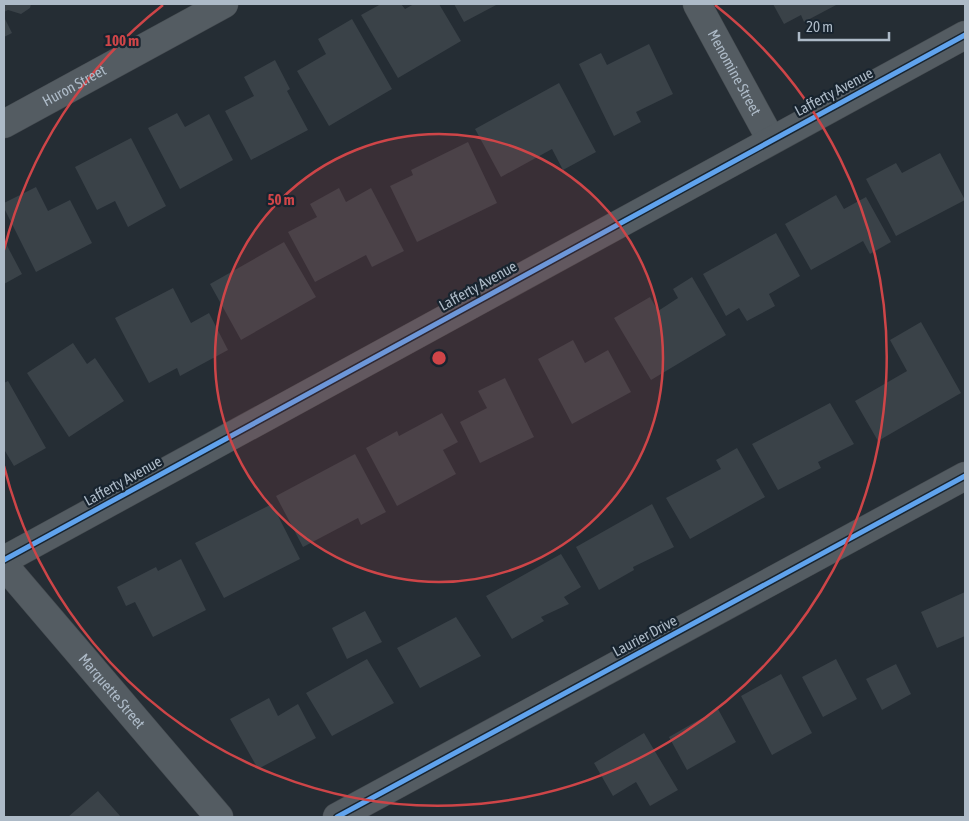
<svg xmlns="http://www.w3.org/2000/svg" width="969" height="821" font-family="'Asap Condensed',sans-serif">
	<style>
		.building { fill: #3a4248 }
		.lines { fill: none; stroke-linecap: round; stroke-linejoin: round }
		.minor-casing { stroke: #43494e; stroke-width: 29 }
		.tertiary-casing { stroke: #43494e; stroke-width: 29 }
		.minor { stroke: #545c62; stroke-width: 28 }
		.tertiary { stroke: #545c62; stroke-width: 28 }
		.cycleway-casing { stroke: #18242f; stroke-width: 8 }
		.cycleway { stroke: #60a3ed; stroke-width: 5 }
		.ring { fill: none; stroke: #ce4548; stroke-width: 2.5 }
		.labels { text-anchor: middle; stroke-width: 4.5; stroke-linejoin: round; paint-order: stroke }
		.street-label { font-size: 15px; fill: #adbac7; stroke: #18242f }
		.centre { fill: #ce4548; stroke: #18242f; stroke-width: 2.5 }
		.ring-label { font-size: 15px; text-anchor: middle; font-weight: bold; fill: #ce4548; stroke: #18242f; stroke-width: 4.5; stroke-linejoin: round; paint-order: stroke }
	</style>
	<rect width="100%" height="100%" fill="#252d34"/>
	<path class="building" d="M 4,4 L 31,4 L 30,8 L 21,14 L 8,10 L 4,12 Z
		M 381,4 L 401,4 L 405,9 L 414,4 L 439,4 L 461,41 L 398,78 L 361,15 Z
		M 454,4 L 498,4 L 464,22 Z
		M 773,4 L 838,4 L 804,22 L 801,15 L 784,24 Z
		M 4,17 L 12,33 L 4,37 Z
		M 352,19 L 392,89 L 329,126 L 297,71 L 326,54 L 318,39 Z
		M 649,44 L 673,94 L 636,112 L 641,122 L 614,136 L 579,64 L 601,53 L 607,65 Z
		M 275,60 L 290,89 L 287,91 L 308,130 L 251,160 L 225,111 L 254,96 L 244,77 Z
		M 559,83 L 596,152 L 563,170 L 552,149 L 501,177 L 475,129 Z
		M 177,113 L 185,127 L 209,114 L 233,160 L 180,189 L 148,128 Z
		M 131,138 L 166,206 L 128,227 L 115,201 L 97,210 L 75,167 Z
		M 468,142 L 497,203 L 417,242 L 390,186 L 413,175 L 411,170 Z
		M 940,153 L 965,200 L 896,236 L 866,179 L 896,163 L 902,173 Z
		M 36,187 L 48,211 L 70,200 L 92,243 L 36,272 L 4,208 L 4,203 Z
		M 339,188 L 346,202 L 371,188 L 404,251 L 372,267 L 366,255 L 315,282 L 288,232 L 317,217 L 310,204 Z
		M 836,195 L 844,209 L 866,197 L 891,242 L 870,254 L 863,241 L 811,270 L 785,224 Z
		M 776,233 L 800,276 L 769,294 L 775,306 L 747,321 L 739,308 L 726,316 L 703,274 Z
		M 4,240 L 22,274 L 4,284 Z
		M 284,242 L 316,297 L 241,340 L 210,284 Z
		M 692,277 L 726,335 L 651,380 L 614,318 L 650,297 L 658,311 L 678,298 L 673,289 Z
		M 173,288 L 191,323 L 209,313 L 228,350 L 180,376 L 177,368 L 149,383 L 115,318 Z
		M 921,322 L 961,393 L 878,441 L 855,401 L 907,371 L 890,340 Z
		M 573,340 L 585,363 L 608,350 L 631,392 L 572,424 L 538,359 Z
		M 73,343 L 87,364 L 95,358 L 124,401 L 69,437 L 27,373 Z
		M 505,378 L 534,437 L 480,463 L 460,422 L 487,408 L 478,391 Z
		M 8,381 L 46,448 L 14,466 L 5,451 L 4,451 L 4,383 Z
		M 830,403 L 854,444 L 818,462 L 821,468 L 778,490 L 752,444 Z
		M 442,413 L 458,442 L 443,450 L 456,474 L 397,506 L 366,448 L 397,431 L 399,436 Z
		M 737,448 L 765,497 L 690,539 L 666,498 L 721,469 L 716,460 Z
		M 355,454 L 386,512 L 361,525 L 358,518 L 303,547 L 276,496 Z
		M 272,504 L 300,559 L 224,598 L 195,543 Z
		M 652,504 L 674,547 L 633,567 L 634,570 L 599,590 L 576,547 Z
		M 561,554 L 581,587 L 564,597 L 569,604 L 541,617 L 544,621 L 512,639 L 486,596 Z
		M 181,559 L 206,610 L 153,637 L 135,602 L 126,606 L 117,587 L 156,567 L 158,571 Z
		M 965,592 L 965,636 L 937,648 L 921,612 Z
		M 365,611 L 382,642 L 347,659 L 332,628 Z
		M 456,617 L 481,656 L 420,688 L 397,648 Z
		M 367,659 L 394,703 L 332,736 L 306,693 Z
		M 836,659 L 857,699 L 823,717 L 802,677 Z
		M 896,664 L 911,694 L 882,710 L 866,679 Z
		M 781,674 L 812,733 L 772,755 L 741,696 Z
		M 269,698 L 278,716 L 298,704 L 316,738 L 258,769 L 230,719 Z
		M 718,709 L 736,742 L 687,770 L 669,737 Z
		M 644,733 L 678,790 L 650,806 L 636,782 L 613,796 L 594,763 Z
		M 98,791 L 121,817 L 68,817 Z"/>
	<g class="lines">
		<g class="minor-casing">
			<g id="minor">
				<path id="s1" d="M 697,4 L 771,140"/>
				<path id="s2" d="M 4,124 L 224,4"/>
				<path d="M 4,560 L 965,35"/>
				<path id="s3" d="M 4,565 L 219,817"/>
			</g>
		</g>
		<g class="tertiary-casing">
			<path id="tertiary" d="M 337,817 L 965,476"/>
		</g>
		<use href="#minor" class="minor"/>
		<use href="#tertiary" class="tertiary"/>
		<g class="cycleway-casing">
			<path id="cycleway" d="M 4,560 L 965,35
				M 337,817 L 965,476"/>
		</g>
		<use href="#cycleway" class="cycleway"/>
	</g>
	<circle cx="439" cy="358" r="224" fill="#ce4548" fill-opacity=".12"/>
	<g class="ring">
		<circle cx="439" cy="358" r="224"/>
		<path d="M4 250A448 448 0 0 1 163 5M715 5A448 448 0 1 1 4 466"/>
	</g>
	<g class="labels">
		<g class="street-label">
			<text dy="5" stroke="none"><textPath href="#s1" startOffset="78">Menomine Street</textPath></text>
			<text dy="5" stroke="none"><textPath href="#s2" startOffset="80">Huron Street</textPath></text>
			<text transform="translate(834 92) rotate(-28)" y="5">Lafferty Avenue</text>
			<text transform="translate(478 286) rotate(-29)" y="5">Lafferty Avenue</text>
			<text transform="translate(123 481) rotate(-29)" y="5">Lafferty Avenue</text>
			<text transform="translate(645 636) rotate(-28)" y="5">Laurier Drive</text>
			<text dy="5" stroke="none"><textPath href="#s3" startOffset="166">Marquette Street</textPath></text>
		</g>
	</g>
	<circle cx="439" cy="358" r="8" class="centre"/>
	<g class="ring-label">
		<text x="122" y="46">100 m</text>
		<text x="281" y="205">50 m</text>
	</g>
	<rect width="969" height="821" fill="none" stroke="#adbac7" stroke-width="10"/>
	<path d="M799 32v8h90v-8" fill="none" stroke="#adbac7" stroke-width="2.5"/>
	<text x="806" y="32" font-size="15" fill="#adbac7" stroke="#18242f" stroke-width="4" paint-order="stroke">20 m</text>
</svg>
